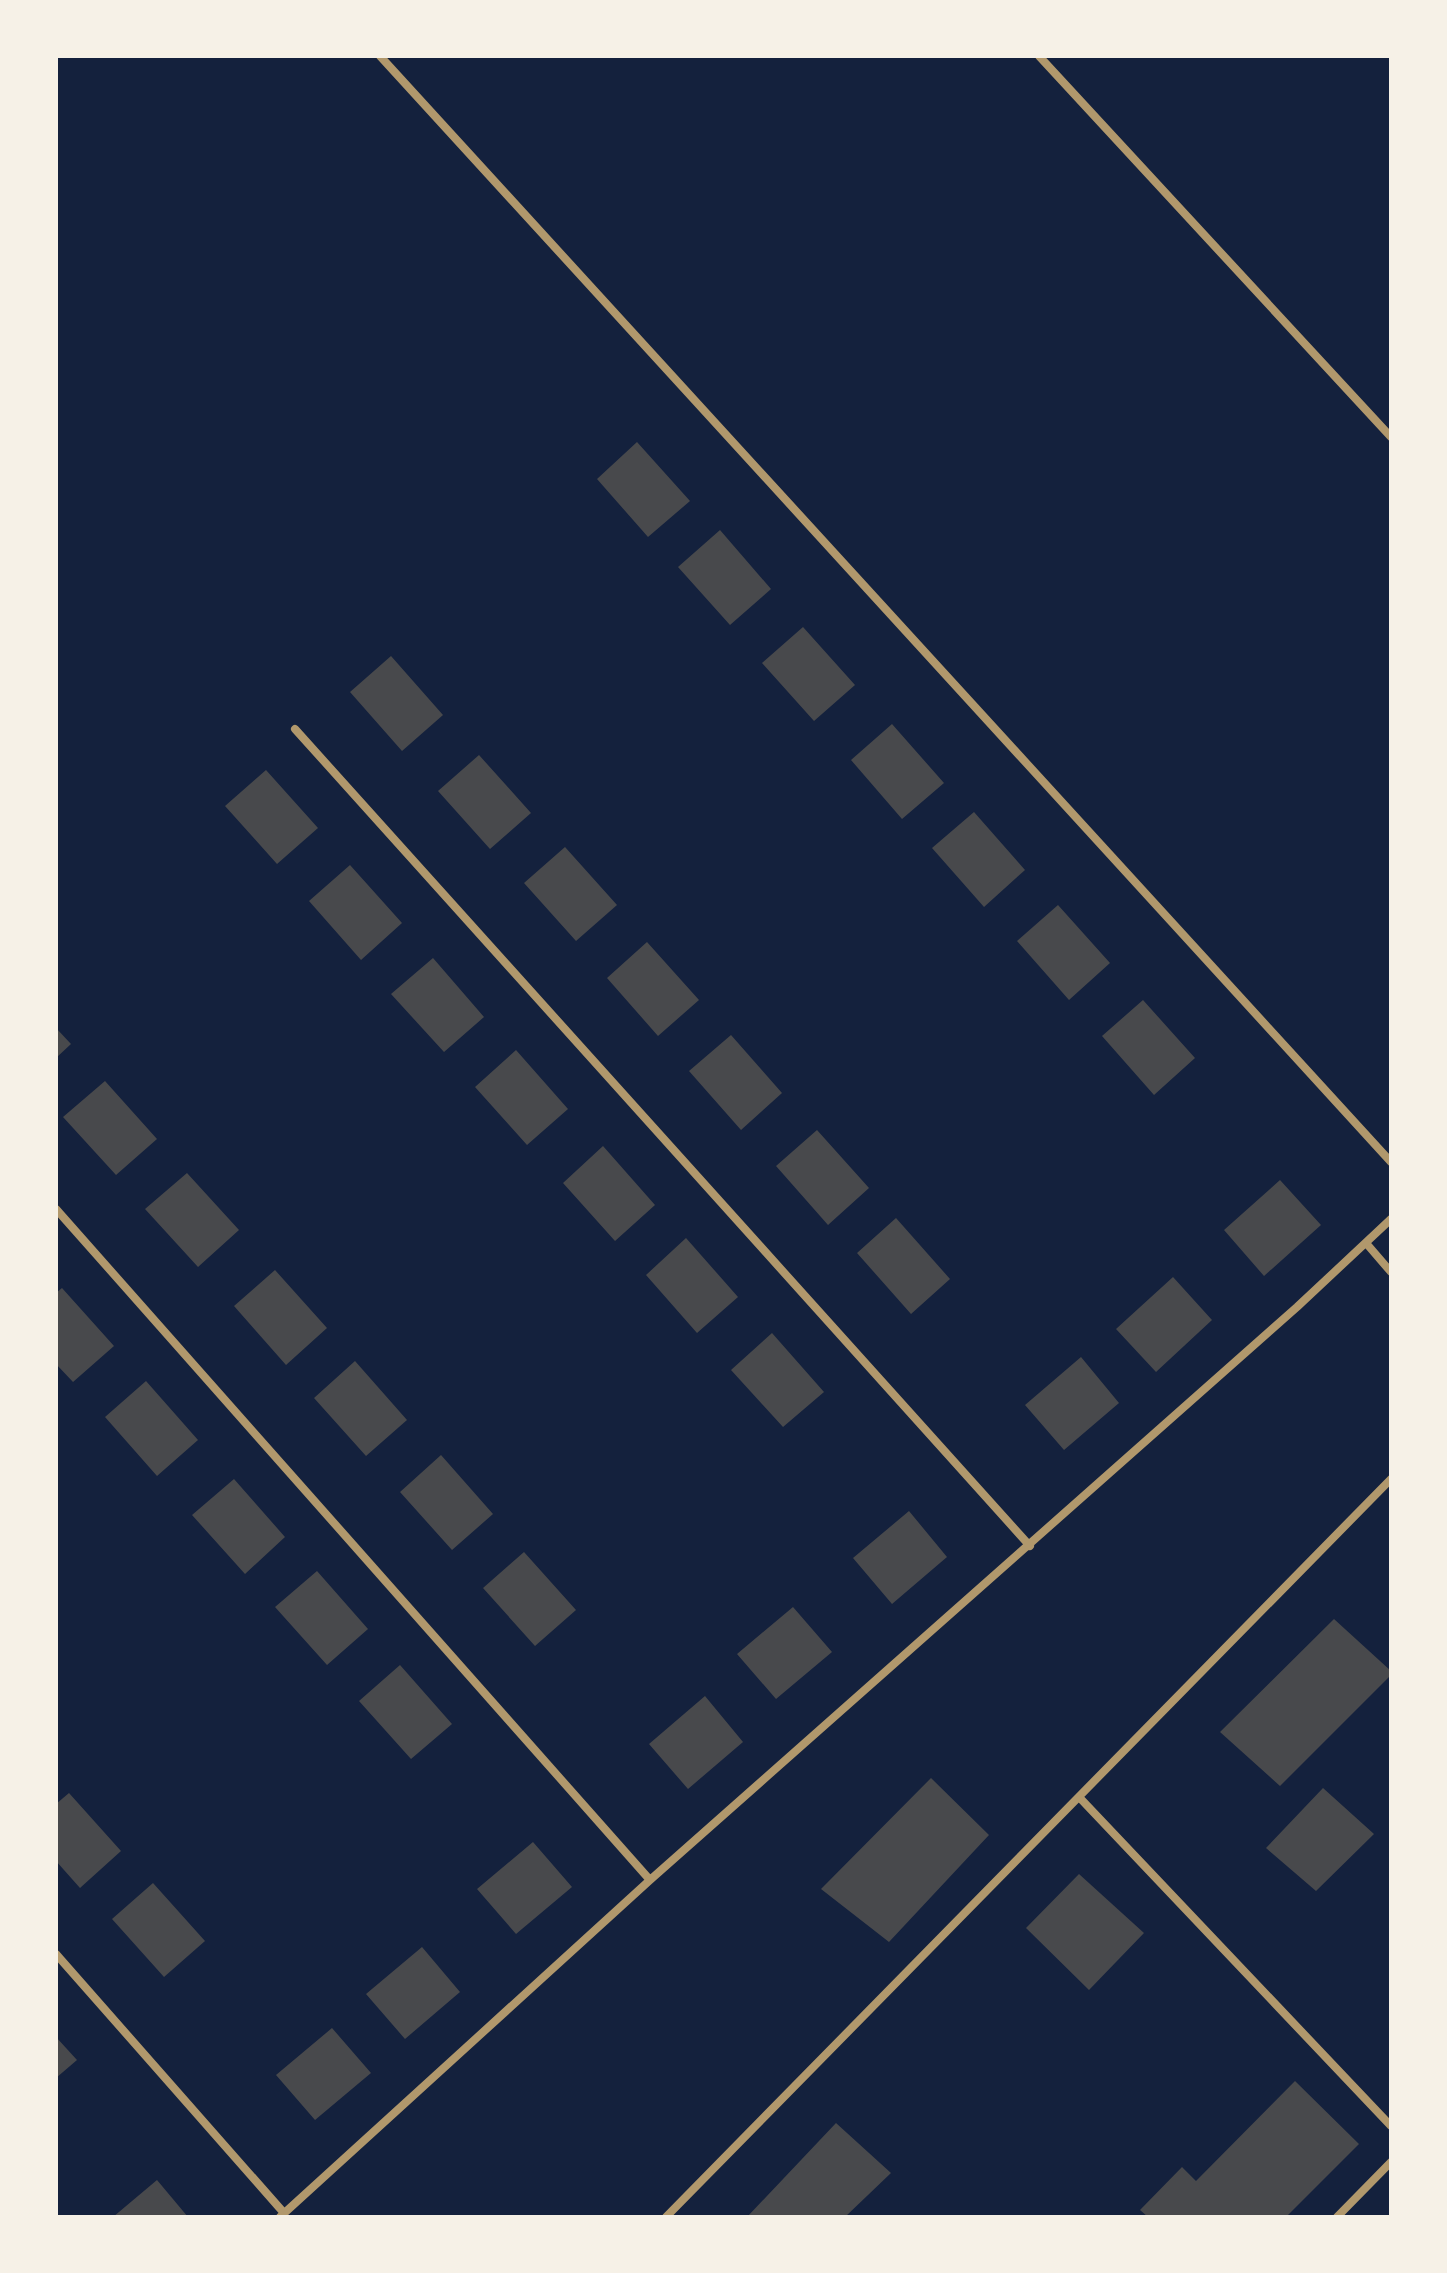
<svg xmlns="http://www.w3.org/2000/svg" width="1447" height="2273" font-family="Manrope,sans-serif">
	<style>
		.building { fill: #48494c }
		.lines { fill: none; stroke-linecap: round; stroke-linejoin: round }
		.minor { stroke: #b1986c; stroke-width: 8 }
	</style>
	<rect width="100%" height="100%" fill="#14213d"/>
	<path class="building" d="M 637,442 L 690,501 L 648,537 L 597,479 Z
		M 720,530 L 771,589 L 730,625 L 678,567 Z
		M 803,627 L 855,685 L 814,721 L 762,663 Z
		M 391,656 L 443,715 L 402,751 L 350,692 Z
		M 892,724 L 944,783 L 902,819 L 851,760 Z
		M 479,755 L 531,813 L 490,849 L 438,791 Z
		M 266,770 L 318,828 L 277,864 L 225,806 Z
		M 974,812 L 1025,870 L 984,907 L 932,848 Z
		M 565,847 L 617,905 L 576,941 L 524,883 Z
		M 350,865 L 402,923 L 361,960 L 309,901 Z
		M 1058,905 L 1110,963 L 1069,1000 L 1017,941 Z
		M 647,942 L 699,1000 L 658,1036 L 607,978 Z
		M 433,958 L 484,1017 L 444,1052 L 391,994 Z
		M 1143,1000 L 1195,1058 L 1154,1095 L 1102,1036 Z
		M 56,1028 L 71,1044 L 56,1058 Z
		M 731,1035 L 782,1093 L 741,1130 L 689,1071 Z
		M 516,1050 L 568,1109 L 527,1145 L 475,1087 Z
		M 105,1081 L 157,1139 L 116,1175 L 63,1117 Z
		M 817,1130 L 869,1188 L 828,1225 L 776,1166 Z
		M 603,1146 L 655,1205 L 615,1241 L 563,1183 Z
		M 187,1173 L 239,1230 L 198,1267 L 145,1209 Z
		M 1280,1180 L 1321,1225 L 1264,1276 L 1224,1230 Z
		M 896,1218 L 950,1279 L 911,1314 L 857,1253 Z
		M 686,1238 L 738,1297 L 697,1333 L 646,1275 Z
		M 275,1270 L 327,1328 L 286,1365 L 234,1306 Z
		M 1173,1277 L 1212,1320 L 1156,1372 L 1116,1329 Z
		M 62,1288 L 114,1346 L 73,1382 L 56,1364 L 56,1293 Z
		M 772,1333 L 824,1392 L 783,1427 L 731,1370 Z
		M 1081,1357 L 1119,1403 L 1064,1450 L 1025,1405 Z
		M 355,1361 L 407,1420 L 366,1456 L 314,1398 Z
		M 146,1381 L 198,1440 L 157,1476 L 105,1417 Z
		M 441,1455 L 493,1514 L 452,1550 L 400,1492 Z
		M 234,1479 L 285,1537 L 245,1574 L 192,1515 Z
		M 909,1511 L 947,1557 L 892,1604 L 853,1558 Z
		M 524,1552 L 576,1610 L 535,1646 L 483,1588 Z
		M 317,1571 L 368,1629 L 327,1665 L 275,1607 Z
		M 793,1607 L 832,1652 L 776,1699 L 737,1654 Z
		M 1334,1619 L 1391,1671 L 1391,1675 L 1280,1786 L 1220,1732 Z
		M 400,1665 L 452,1724 L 411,1759 L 359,1701 Z
		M 705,1696 L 743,1742 L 688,1789 L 649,1744 Z
		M 931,1778 L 989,1835 L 889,1942 L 821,1889 Z
		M 1323,1788 L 1374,1834 L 1316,1891 L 1266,1848 Z
		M 69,1793 L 121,1851 L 80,1888 L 56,1861 L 56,1804 Z
		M 533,1842 L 572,1887 L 516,1934 L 477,1889 Z
		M 1079,1874 L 1144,1933 L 1089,1990 L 1026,1928 Z
		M 153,1883 L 205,1941 L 164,1977 L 112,1919 Z
		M 422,1947 L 460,1992 L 405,2039 L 366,1994 Z
		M 332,2028 L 371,2073 L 315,2120 L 276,2075 Z
		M 56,2037 L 77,2060 L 56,2078 Z
		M 1295,2081 L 1359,2144 L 1286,2217 L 1148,2217 L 1140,2210 L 1182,2167 L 1196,2181 Z
		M 836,2123 L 891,2173 L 845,2217 L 747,2217 Z
		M 157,2180 L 188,2217 L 113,2217 Z"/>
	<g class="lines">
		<path class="minor" d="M 380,56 L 1391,1162
			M 1039,56 L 1391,437
			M 295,729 L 1030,1546
			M 56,1209 L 650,1880
			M 1366,1243 L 1391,1272
			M 1079,1797 L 1391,2126
			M 56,1954 L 284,2213
			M 280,2217 L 650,1880 L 1297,1307 L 1391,1219
			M 666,2217 L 1391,1479
			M 1337,2217 L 1391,2162"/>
	</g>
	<rect width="1447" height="2273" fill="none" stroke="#f6f1e7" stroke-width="116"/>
</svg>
